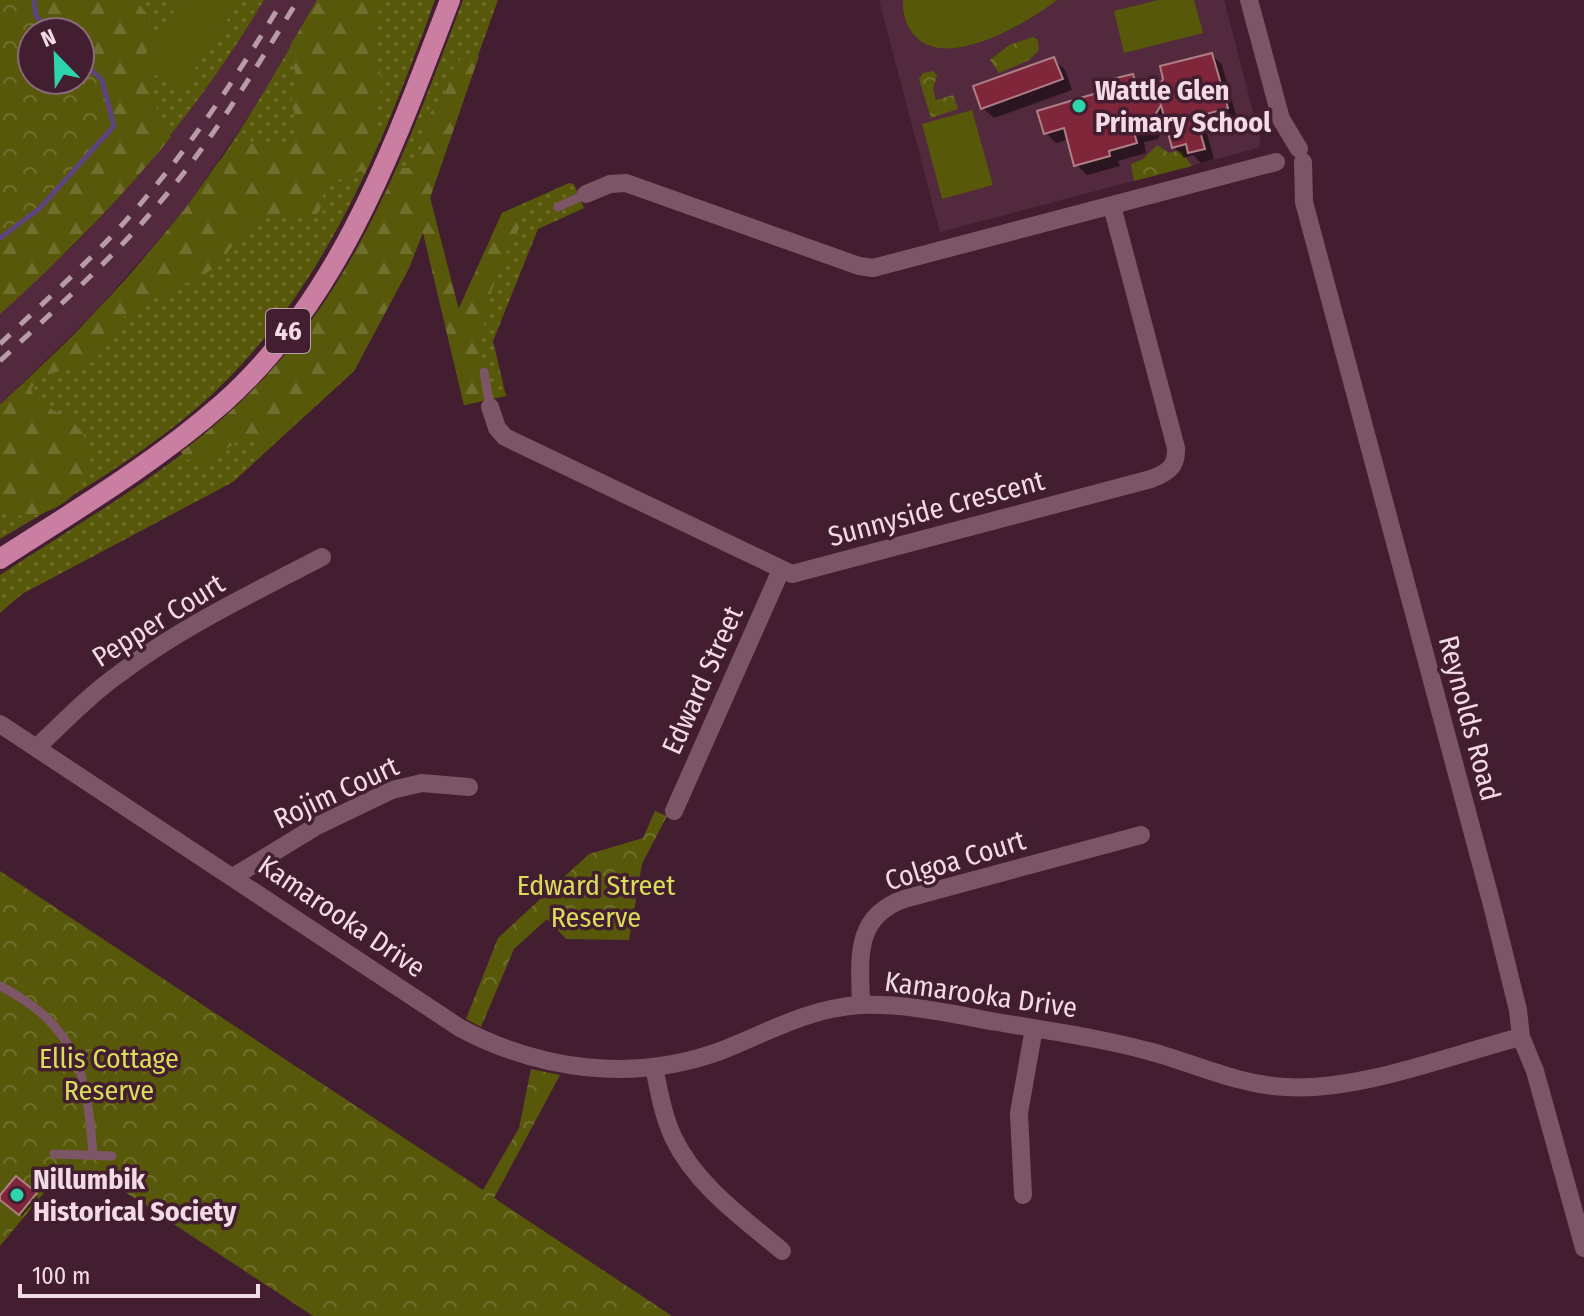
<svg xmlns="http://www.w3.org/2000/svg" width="1584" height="1316" font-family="'Fira Sans Condensed',sans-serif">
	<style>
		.built { fill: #52293d }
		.grass { fill: url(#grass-dots) }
		.forest { fill: url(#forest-firs); fill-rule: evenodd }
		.park { fill: url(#park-crowns) }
		.pitch { fill: #57580a }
		.shadow { fill: #0007 }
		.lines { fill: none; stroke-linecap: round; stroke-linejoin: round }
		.stream { stroke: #5f437c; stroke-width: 5 }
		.building { fill: #7f263b; stroke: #af7f85; stroke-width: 2 }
		.lane { stroke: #7c5667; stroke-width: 9 }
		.street { stroke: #7c5667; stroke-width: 18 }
		.primary { stroke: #ca7ea1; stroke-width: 20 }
		.rail { stroke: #b79ba8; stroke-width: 5; stroke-dasharray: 14 14; stroke-linecap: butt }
		.poi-dot { fill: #2ed4aa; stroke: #421e30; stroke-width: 3 }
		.labels { text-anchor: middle; stroke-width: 7; stroke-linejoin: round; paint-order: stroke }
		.shield { fill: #421e30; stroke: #bea2af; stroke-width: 2 }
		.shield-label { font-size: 26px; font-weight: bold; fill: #f3dbe5 }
		.poi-label { font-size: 28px; font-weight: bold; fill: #f3dbe5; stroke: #421e30; text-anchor: start }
		.street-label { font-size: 28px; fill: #f3dbe5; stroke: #421e30 }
		.park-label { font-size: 28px; fill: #dadd5a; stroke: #421e30 }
	</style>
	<defs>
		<pattern id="grass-dots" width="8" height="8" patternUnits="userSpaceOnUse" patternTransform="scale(2)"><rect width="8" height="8" fill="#57580a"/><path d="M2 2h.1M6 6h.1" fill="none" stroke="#706f2e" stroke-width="1.8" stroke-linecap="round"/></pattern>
		<pattern id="forest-firs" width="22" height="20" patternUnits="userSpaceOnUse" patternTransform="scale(2)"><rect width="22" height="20" fill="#57580a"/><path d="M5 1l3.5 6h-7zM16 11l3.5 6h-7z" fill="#706f2e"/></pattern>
		<pattern id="park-crowns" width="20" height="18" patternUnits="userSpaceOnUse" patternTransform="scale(2)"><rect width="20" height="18" fill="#57580a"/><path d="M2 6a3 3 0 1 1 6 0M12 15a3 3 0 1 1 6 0" fill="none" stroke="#706f2e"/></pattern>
	</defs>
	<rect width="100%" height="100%" fill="#421e30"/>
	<path class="built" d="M 264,0 L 317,0 L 259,101 L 185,209 L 96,311 L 0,405 L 0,314 L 78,241 L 142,172 L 203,92 Z
		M 879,0 L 1224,0 L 1261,142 L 1258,148 L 940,232 Z"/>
	<path class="grass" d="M 34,0 L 264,0 C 193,120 103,221 0,314 L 114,126 L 80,32 Z
		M 317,0 L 435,0 C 381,150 320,301 197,408 C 137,459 67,499 0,539 L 0,405 C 66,345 129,281 184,210 C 235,145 276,72 317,0 Z
		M 463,0 L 498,0 L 456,117 L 430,198 L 458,310 L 502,213 L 569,183 L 574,184 L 584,208 L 538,229 L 493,341 L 506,396 L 464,405 L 423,232 L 409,268 L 354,371 L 233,482 L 22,594 L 0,613 L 0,575 C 80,522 175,469 243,402 C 356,293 409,143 463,0 Z"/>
	<path class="forest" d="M 0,0 L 136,0 L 146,13 L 157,37 L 139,65 L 148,71 L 159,117 L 171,137 C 119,201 62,258 0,314 ZM 32,32 L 80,32 L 80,80 L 32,80 Z
		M 317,0 L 379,0 L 376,49 L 382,87 L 373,120 L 380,139 L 367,170 C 353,172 332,181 324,193 C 320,201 324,210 315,215 C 300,225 280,208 262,216 C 240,226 233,251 216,266 C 191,287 155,294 129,313 C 111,326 108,347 93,362 L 38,377 L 31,390 C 41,414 76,409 88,445 C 103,490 40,530 2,511 L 0,405 L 70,339 L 126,279 L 185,209 L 219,161 L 246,144 L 265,142 L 284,145 L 296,140 L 300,130 L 291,103 L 296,77 L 290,46 Z
		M 473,55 L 479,56 L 430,198 L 459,310 L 502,213 L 518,206 L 522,219 C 519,233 509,245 503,259 C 484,306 476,351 479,402 L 464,405 L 423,232 L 409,268 L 354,371 L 256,460 L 256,438 L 251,433 L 204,463 C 193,465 188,461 181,452 C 287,372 342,288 397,168 L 409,168 L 420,157 L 424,127 L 431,112 L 447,89 L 452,70 L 461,59 Z"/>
	<path class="park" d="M 0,0 L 34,0 L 36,16 L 53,32 L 32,32 L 32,80 L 80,80 L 80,59 L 102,80 L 114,126 L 39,209 L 0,238 Z
		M 1033,37 L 1038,40 L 1039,50 L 1029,60 L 999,73 L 990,60 L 1009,45 Z
		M 933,71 L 937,75 L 933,89 L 936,100 L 953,95 L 958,109 L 931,118 L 919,79 L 923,73 Z
		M 1157,145 L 1169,153 L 1180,150 L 1192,166 L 1134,181 L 1131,164 L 1143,159 Z
		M 655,811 L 667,816 L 642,864 L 629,940 L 566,939 L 547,919 L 514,949 L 481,1027 L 466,1019 L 498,938 L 589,854 L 643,838 Z
		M 0,871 L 483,1190 L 519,1128 L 531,1069 L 560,1075 L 494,1198 L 672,1316 L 313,1316 L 116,1186 L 58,1176 L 0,1246 Z"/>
	<path class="pitch" d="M 181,0 L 240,0 L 181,90 L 138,65 Z
		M 903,0 L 1057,0 C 1027,23 946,72 914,35 C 906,26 902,12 903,0 Z
		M 1158,0 L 1194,0 L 1203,33 L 1124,53 L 1114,11 Z
		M 972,110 L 993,185 L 942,199 L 922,124 Z"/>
	<path class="shadow" d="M 1212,55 L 1222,65 L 1237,119 L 1205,127 L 1214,159 L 1201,163 L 1193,155 L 1184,158 L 1174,147 L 1167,122 L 1158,139 L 1144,142 L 1146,153 L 1118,161 L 1120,166 L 1087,175 L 1076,164 L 1069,139 L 1056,143 L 1046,133 L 1100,95 L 1132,76 L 1144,90 L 1156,95 Z
		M 1054,59 L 1065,70 L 1072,90 L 994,118 L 983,108 Z
		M 16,1179 L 38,1197 L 22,1216 L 0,1198 Z"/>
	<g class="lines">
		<path class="stream" d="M 34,0 L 36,16 L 53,32
			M 0,238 L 39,209 L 114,126 L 102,80 L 80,59"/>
	</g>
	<path class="building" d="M 1212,53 L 1228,108 L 1196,117 L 1205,149 L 1188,153 L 1186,144 L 1172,148 L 1161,105 L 1147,129 L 1134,132 L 1137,143 L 1109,151 L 1110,156 L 1074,166 L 1064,128 L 1044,134 L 1037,111 L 1097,93 L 1096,89 L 1113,84 L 1112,79 L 1133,74 L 1136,85 L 1155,93 L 1163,79 L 1160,66 Z
		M 1054,57 L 1063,79 L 981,109 L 973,86 Z
		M 16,1176 L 37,1193 L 19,1215 L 0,1200 L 0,1195 Z"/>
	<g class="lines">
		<path class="lane" d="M 558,207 L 586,194
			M 484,372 L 490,407
			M 0,986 C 78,1026 87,1074 93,1155
			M 54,1154 L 112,1156"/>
		<path class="street" d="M 1249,0 L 1281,119 L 1299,149
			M 1303,162 L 1304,202 L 1492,905 L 1518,1010 L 1521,1037 L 1535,1071 L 1584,1248
			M 586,194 L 610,184 L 626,183 L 859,266 L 873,268 L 1276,162
			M 490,407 L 497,428 L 505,437 L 792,574 L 1151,479 C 1167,473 1177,467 1176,448 L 1112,206
			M 0,724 L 460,1028 C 541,1071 635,1083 723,1050 C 768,1032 810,1008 860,1005 C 906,1003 952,1014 997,1022 C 1049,1031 1101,1038 1152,1052 C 1196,1064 1239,1085 1286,1087 C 1358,1092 1450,1055 1521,1037
			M 36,748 C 63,723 89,695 119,674 C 181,627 253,593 322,557
			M 674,811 L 781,570
			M 233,877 L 315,827 L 392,790 L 422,783 L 469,787
			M 861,1005 C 860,960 853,917 904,899 L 1141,835
			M 654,1067 C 659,1091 663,1116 674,1139 C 697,1186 743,1218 782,1251
			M 1023,1195 L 1019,1113 L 1034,1028"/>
		<path class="primary" d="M 0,559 C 76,510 155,463 223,403 C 341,298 395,143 450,0"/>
		<path class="rail" d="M 0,344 C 50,296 103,250 147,196 C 199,135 242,68 283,0
			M 0,361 C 53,311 109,262 156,207 C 211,143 254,71 298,0"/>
	</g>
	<g class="poi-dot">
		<circle cx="1079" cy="106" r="8"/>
		<circle cx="17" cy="1195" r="8"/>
	</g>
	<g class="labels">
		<rect class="shield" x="266" y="309" width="44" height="44" rx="6"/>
		<g class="shield-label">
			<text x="288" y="340">46</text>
		</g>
		<g class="poi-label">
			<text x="1095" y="100">Wattle Glen<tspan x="1095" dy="32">Primary School</tspan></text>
			<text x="33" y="1189">Nillumbik<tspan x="33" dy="32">Historical Society</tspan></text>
		</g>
		<g class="street-label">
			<text transform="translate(936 508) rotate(-15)" y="10">Sunnyside Crescent</text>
			<text transform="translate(158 620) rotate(-32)" y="10">Pepper Court</text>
			<text transform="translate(702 680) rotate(-66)" y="10">Edward Street</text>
			<text transform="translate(1470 718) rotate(75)" y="10">Reynolds Road</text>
			<text transform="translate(336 792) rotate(-25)" y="10">Rojim Court</text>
			<text transform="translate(955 860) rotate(-17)" y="10">Colgoa Court</text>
			<text transform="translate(342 916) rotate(34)" y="10">Kamarooka Drive</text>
			<text transform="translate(981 994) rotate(8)" y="10">Kamarooka Drive</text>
		</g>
		<g class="park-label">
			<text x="596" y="895">Edward Street<tspan x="596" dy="32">Reserve</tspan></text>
			<text x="109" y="1068">Ellis Cottage<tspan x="109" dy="32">Reserve</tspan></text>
		</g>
	</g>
	<g transform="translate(56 56) rotate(337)"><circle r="38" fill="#421e30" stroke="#896a78" stroke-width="2"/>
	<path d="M0-6L14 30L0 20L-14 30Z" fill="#2ed4aa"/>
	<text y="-12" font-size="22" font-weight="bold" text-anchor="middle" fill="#f3dbe5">N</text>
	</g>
	<path d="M20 1284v12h238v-12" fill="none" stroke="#f3dbe5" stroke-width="4"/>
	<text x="32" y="1284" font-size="24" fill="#f3dbe5" stroke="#421e30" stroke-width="6" paint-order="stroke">100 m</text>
</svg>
